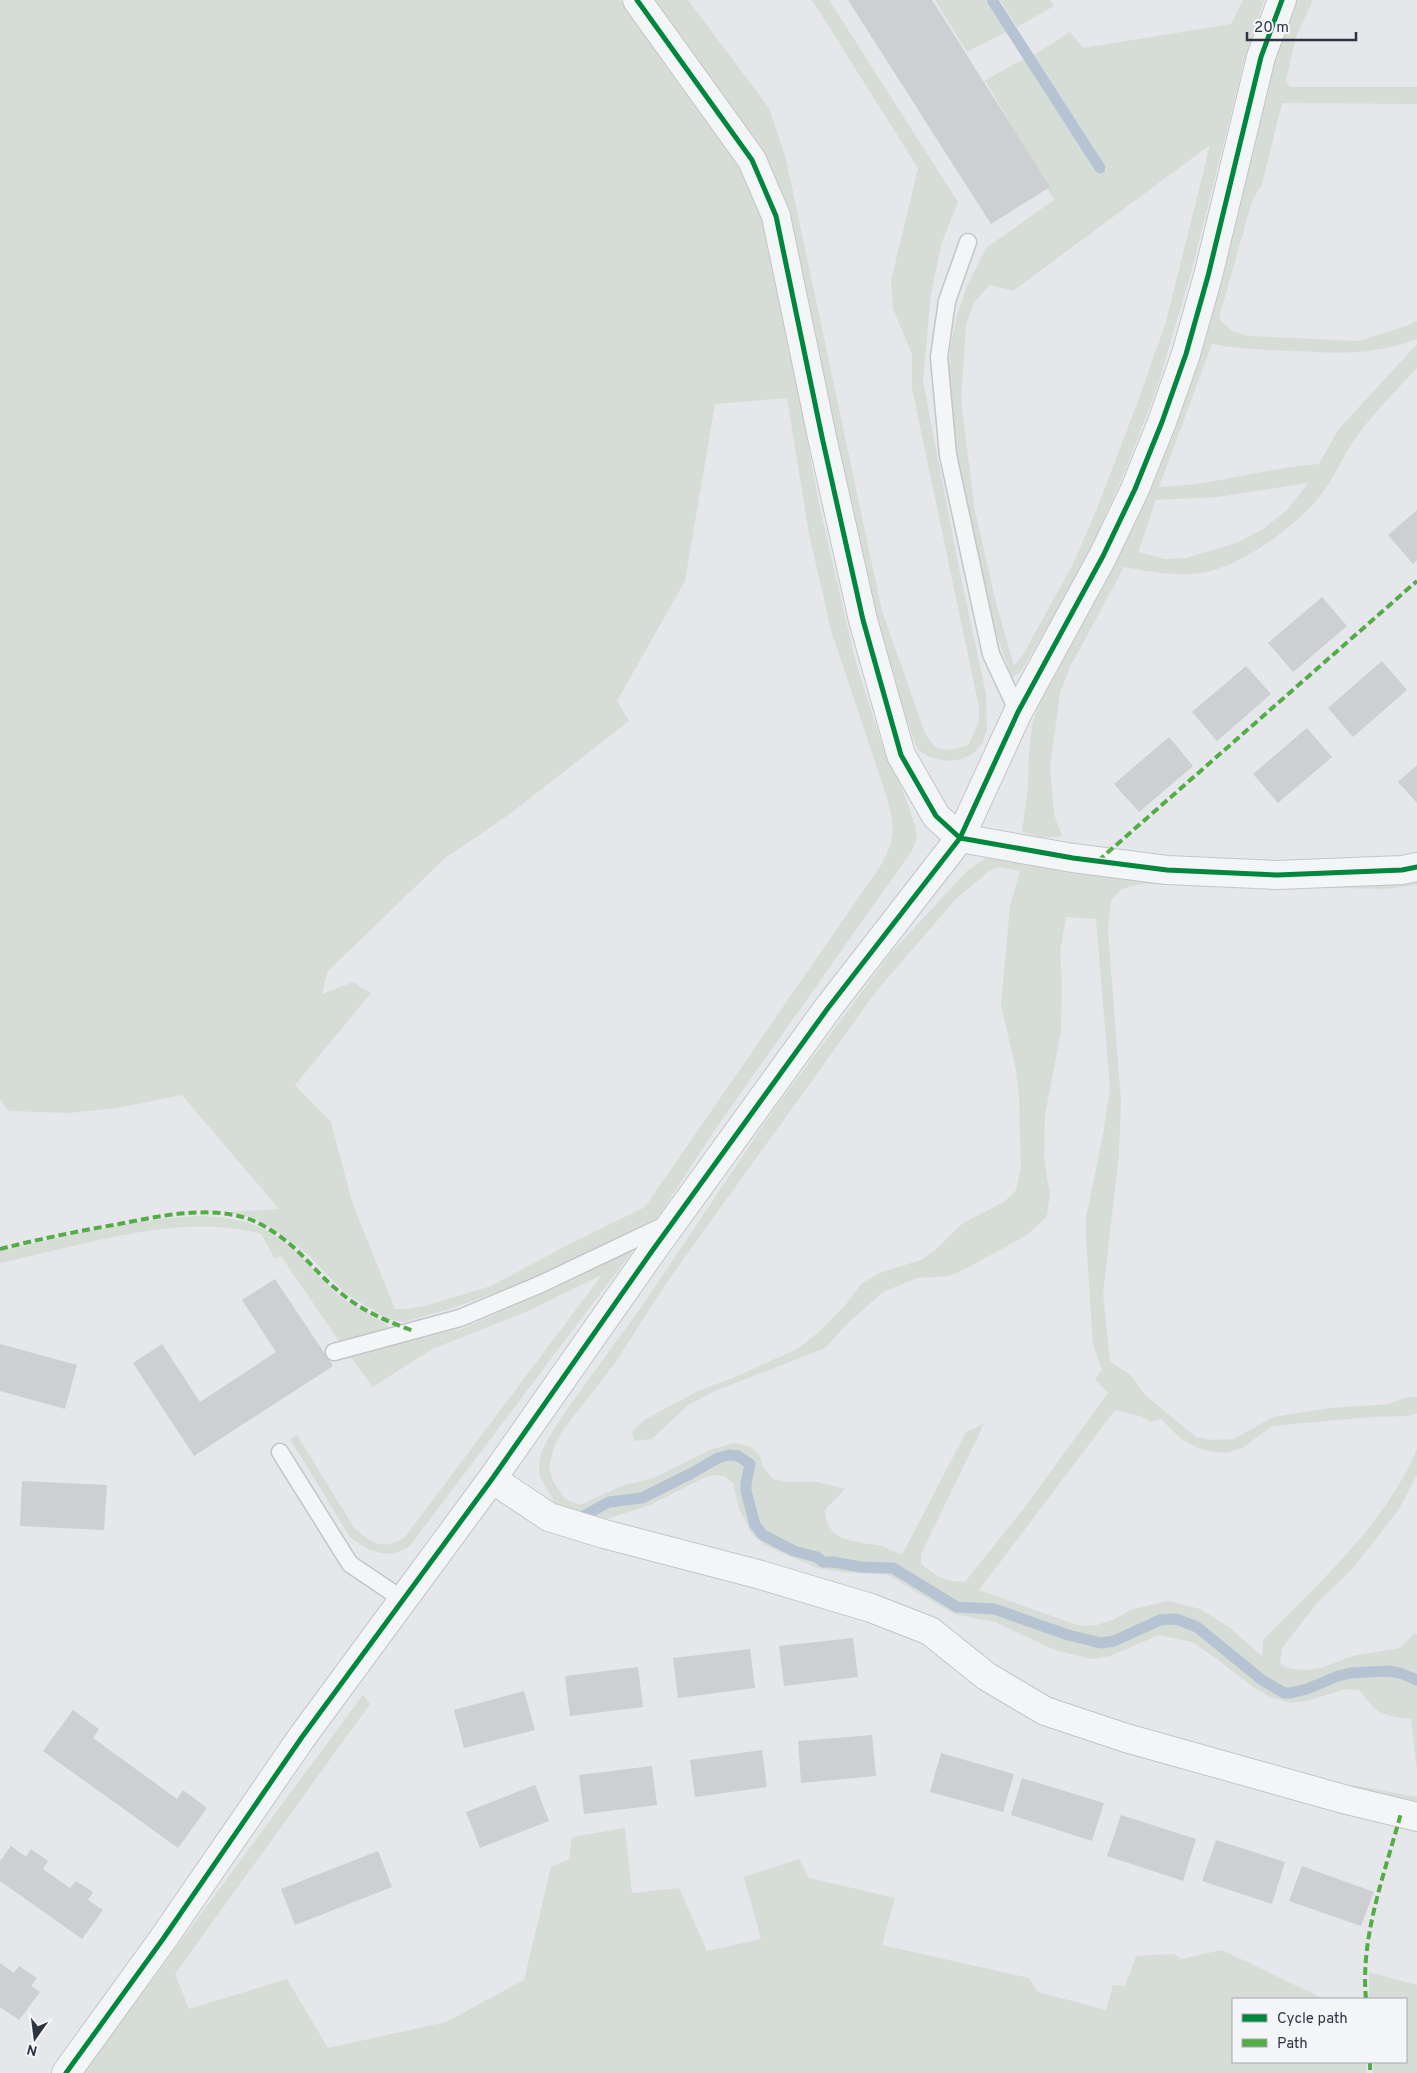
<svg xmlns="http://www.w3.org/2000/svg" width="1417" height="2073" font-family="Overpass,sans-serif">
	<style>
		.green { fill: #d6ddd6; fill-rule: evenodd }
		.lines { fill: none; stroke-linecap: round; stroke-linejoin: round }
		.stream { stroke: #b6c3d2; stroke-width: 11 }
		.building { fill: #cdcfd2 }
		.lane-casing { stroke: #c3c5c8; stroke-width: 19 }
		.street-casing { stroke: #c3c5c8; stroke-width: 30 }
		.lane { stroke: #f4f5f6; stroke-width: 16 }
		.street { stroke: #f4f5f6; stroke-width: 28 }
		.quiet { stroke: #54ac46; stroke-width: 4; stroke-dasharray: 8 4; stroke-linecap: butt }
		.cycleway-casing { stroke: #f4f5f8; stroke-width: 8 }
		.cycleway { stroke: #00873e; stroke-width: 5 }
	</style>
	<rect width="100%" height="100%" fill="#e5e7ea"/>
	<path class="green" d="M 0,0 L 620,0 L 747,177 L 759,205 L 774,260 L 819,504 L 855,659 L 882,745 L 901,786 L 915,825 L 917,839 L 911,852 L 714,1131 L 658,1217 L 573,1260 L 524,1282 L 453,1308 L 404,1322 L 389,1320 L 345,1293 L 307,1254 L 272,1228 L 253,1218 L 228,1212 L 279,1209 L 182,1095 L 117,1108 L 69,1113 L 8,1111 L 0,1099 ZM 787,398 L 809,534 L 832,634 L 888,801 C 895,830 895,839 881,865 L 645,1207 L 562,1248 L 491,1286 L 425,1306 L 407,1309 L 395,1309 L 352,1202 L 331,1122 L 295,1085 L 371,993 L 353,982 L 322,994 L 327,972 L 444,859 L 511,813 L 629,721 L 617,701 L 685,581 L 715,404 Z
		M 648,0 L 688,0 L 769,108 L 786,159 L 882,611 L 925,733 C 927,736 931,743 934,746 C 945,753 959,749 969,744 L 979,721 L 979,708 L 912,388 L 912,354 L 893,309 L 891,281 L 918,168 L 812,0 L 829,0 L 958,202 L 942,242 L 931,293 L 923,381 L 959,568 L 986,694 L 987,730 L 982,744 L 974,753 L 962,759 L 947,761 L 929,757 L 918,750 L 911,733 L 874,615 L 792,249 Z
		M 935,0 L 985,0 L 1006,32 L 967,52 Z
		M 1000,0 L 1050,0 L 1054,6 L 1017,27 Z
		M 1243,0 L 1264,0 L 1245,58 L 1191,273 L 1157,388 L 1125,471 L 1081,571 L 1021,671 L 1012,678 L 994,627 L 972,533 L 950,412 L 948,378 L 950,348 L 956,319 L 967,286 L 986,248 L 1054,200 L 985,80 L 1024,59 L 1098,174 L 1107,169 L 1034,55 L 1070,32 L 1083,48 L 1231,24 ZM 1210,145 L 1165,325 L 1138,401 L 1096,511 L 1073,564 L 1024,653 L 1014,666 L 996,603 L 975,511 L 961,400 L 966,325 L 974,302 L 990,285 L 1013,291 Z
		M 1297,0 L 1313,0 L 1296,37 L 1286,81 L 1290,87 L 1417,87 L 1417,104 L 1282,103 L 1262,184 L 1252,201 L 1219,318 C 1227,329 1235,333 1248,336 L 1359,341 L 1406,326 L 1417,321 L 1417,339 C 1370,356 1341,353 1292,351 C 1265,350 1239,349 1212,344 L 1159,487 C 1213,486 1265,468 1319,464 L 1338,430 L 1417,344 L 1417,368 C 1395,392 1372,414 1354,440 C 1342,458 1334,479 1320,496 C 1298,525 1247,561 1211,571 C 1183,578 1152,572 1124,567 L 1070,667 L 1060,693 L 1050,767 L 1054,814 L 1062,836 L 1044,838 L 1022,832 L 1028,788 L 1029,754 L 1032,726 L 1039,704 L 1113,566 L 1263,94 L 1291,11 ZM 1308,483 L 1287,510 L 1263,529 L 1239,542 L 1186,558 L 1165,559 L 1138,552 L 1156,500 L 1218,497 Z
		M 993,853 L 1417,871 L 1417,885 L 1386,889 L 1141,884 L 1122,889 L 1111,900 L 1108,930 L 1121,1101 L 1119,1154 L 1103,1294 L 1110,1361 L 1131,1376 L 1145,1395 L 1196,1437 L 1213,1440 L 1234,1439 L 1273,1417 L 1330,1408 L 1389,1404 L 1407,1397 L 1417,1397 L 1417,1413 L 1409,1416 L 1370,1417 L 1272,1426 L 1244,1447 L 1227,1453 L 1213,1452 L 1198,1448 L 1181,1439 L 1161,1419 L 1151,1422 L 1140,1416 L 1115,1410 L 979,1590 L 1080,1626 L 1097,1625 L 1112,1620 L 1133,1609 L 1169,1601 L 1200,1609 L 1229,1627 L 1262,1656 L 1263,1640 C 1319,1583 1386,1523 1417,1449 L 1417,1475 L 1399,1509 L 1354,1567 L 1317,1603 L 1282,1648 L 1280,1664 L 1291,1669 L 1308,1670 L 1324,1667 L 1352,1656 L 1400,1648 L 1414,1633 L 1417,1635 L 1417,1677 L 1401,1670 L 1389,1668 L 1350,1669 L 1289,1691 L 1277,1686 L 1264,1678 L 1198,1625 L 1177,1617 L 1159,1617 L 1114,1638 L 1101,1641 L 1069,1633 L 995,1606 L 958,1604 L 894,1566 L 881,1563 L 861,1565 L 824,1559 L 809,1551 L 795,1548 L 765,1533 L 757,1523 L 748,1491 L 753,1462 L 738,1453 L 729,1452 L 707,1460 L 689,1472 L 641,1495 L 609,1499 L 600,1505 L 573,1515 L 563,1510 L 555,1503 L 540,1477 L 539,1465 L 541,1453 L 548,1439 L 566,1411 L 644,1303 L 773,1111 L 890,954 L 967,871 ZM 999,867 L 1020,871 L 1010,906 L 1001,1005 L 1016,1070 L 1019,1098 L 1021,1167 L 1016,1190 L 1004,1202 L 963,1223 L 933,1252 L 921,1260 L 882,1272 L 862,1283 L 847,1303 L 821,1330 L 799,1348 L 738,1376 L 698,1391 L 644,1420 L 632,1432 L 634,1441 L 652,1439 L 688,1405 L 715,1391 L 825,1348 L 849,1322 L 883,1292 L 917,1278 L 949,1276 L 967,1268 L 1027,1235 L 1047,1216 L 1050,1195 L 1044,1158 L 1045,1115 L 1061,1031 L 1062,982 L 1060,953 L 1066,917 L 1096,919 L 1110,1088 L 1104,1129 L 1086,1218 L 1086,1238 L 1093,1345 L 1102,1370 L 1095,1379 L 1108,1393 L 1025,1507 L 965,1582 C 945,1581 935,1577 921,1563 L 921,1554 L 984,1424 L 966,1432 L 902,1555 C 895,1552 888,1548 881,1546 C 856,1541 826,1543 825,1510 L 845,1489 L 817,1482 L 786,1482 L 773,1479 L 763,1467 L 759,1454 L 749,1446 L 733,1443 L 708,1451 L 651,1479 L 624,1485 L 580,1505 L 565,1499 L 553,1481 L 549,1467 L 554,1447 L 563,1430 L 615,1363 L 667,1282 L 878,989 L 955,900 L 988,872 Z
		M 202,1216 C 246,1218 272,1227 304,1259 C 316,1272 327,1286 341,1297 C 356,1308 382,1319 392,1330 L 341,1344 L 281,1256 L 275,1259 L 261,1234 C 182,1211 78,1247 0,1263 L 0,1251 C 66,1236 134,1218 202,1216 Z
		M 637,1245 L 409,1547 C 386,1560 370,1552 350,1537 L 290,1439 L 297,1435 L 355,1529 C 373,1544 384,1551 405,1537 L 602,1275 L 528,1311 L 432,1349 L 373,1387 L 350,1356 L 464,1328 L 571,1281 Z
		M 729,1457 L 737,1458 L 747,1465 C 746,1471 743,1477 743,1484 C 742,1493 745,1501 747,1510 C 757,1543 776,1548 807,1556 C 812,1558 816,1561 820,1563 C 823,1564 858,1570 862,1570 C 872,1570 882,1569 892,1571 L 956,1609 L 994,1612 L 1067,1638 L 1101,1646 L 1115,1644 L 1161,1623 L 1175,1622 L 1195,1630 L 1260,1682 L 1274,1691 L 1289,1696 L 1351,1675 L 1388,1673 L 1412,1680 L 1417,1683 L 1417,1771 L 1411,1719 C 1384,1716 1375,1714 1360,1690 L 1346,1689 L 1307,1701 L 1291,1703 L 1270,1697 L 1254,1688 L 1217,1659 L 1192,1642 L 1159,1635 L 1110,1656 L 1092,1659 L 1055,1650 L 995,1622 L 954,1614 L 888,1575 L 842,1572 L 818,1568 L 764,1545 L 751,1533 L 739,1509 L 733,1483 L 724,1476 L 714,1475 L 703,1478 L 650,1505 L 597,1522 L 586,1517 L 611,1505 L 643,1500 L 692,1477 L 719,1460 Z
		M 363,1695 L 370,1704 L 175,1974 L 189,2009 L 287,1979 L 328,2048 L 446,2022 L 524,1980 L 551,1867 L 569,1859 L 572,1837 L 625,1828 L 632,1893 L 679,1888 L 707,1951 L 761,1939 L 744,1877 L 799,1859 L 809,1878 L 895,1898 L 882,1945 L 1029,1978 L 1038,1992 L 1106,2010 L 1113,1985 L 1125,1986 L 1136,1956 L 1174,1954 L 1181,1959 L 1222,1950 L 1324,1999 L 1233,1999 L 1233,2062 L 1366,2062 L 1367,2073 L 83,2073 Z
		M 1353,1785 L 1417,1797 L 1417,1808 L 1348,1792 Z
		M 1369,1972 L 1417,1985 L 1417,2073 L 1373,2073 L 1373,2062 L 1406,2062 L 1406,1999 L 1369,1999 Z"/>
	<g class="lines">
		<path class="stream" d="M 992,0 L 1100,168
			M 585,1515 L 609,1502 L 642,1498 L 690,1474 L 718,1458 L 729,1455 L 738,1456 L 750,1464 L 746,1483 L 746,1491 L 755,1525 L 763,1535 L 794,1551 L 817,1557 L 823,1562 L 833,1562 L 861,1567 L 893,1568 L 957,1607 L 994,1609 L 1068,1635 L 1101,1643 L 1114,1641 L 1160,1620 L 1176,1619 L 1197,1627 L 1262,1680 L 1284,1693 L 1290,1693 L 1307,1689 L 1338,1676 L 1351,1673 L 1388,1671 L 1400,1673 L 1417,1680"/>
	</g>
	<path class="building" d="M 848,0 L 932,0 L 1050,187 L 991,224 Z
		M 1417,510 L 1417,560 L 1413,564 L 1388,535 Z
		M 1322,597 L 1347,626 L 1293,672 L 1268,643 Z
		M 1382,661 L 1407,690 L 1353,737 L 1328,708 Z
		M 1246,666 L 1271,694 L 1217,741 L 1192,712 Z
		M 1307,728 L 1332,757 L 1278,803 L 1253,774 Z
		M 1169,737 L 1193,766 L 1139,812 L 1114,784 Z
		M 1417,765 L 1417,803 L 1398,782 Z
		M 275,1279 L 333,1366 L 194,1456 L 133,1363 L 162,1344 L 200,1402 L 276,1352 L 242,1300 Z
		M 0,1344 L 77,1365 L 65,1409 L 0,1391 Z
		M 22,1481 L 107,1485 L 104,1530 L 20,1526 Z
		M 853,1638 L 858,1677 L 784,1686 L 779,1646 Z
		M 750,1649 L 755,1688 L 678,1698 L 673,1658 Z
		M 638,1667 L 643,1707 L 570,1716 L 565,1676 Z
		M 524,1691 L 535,1730 L 464,1748 L 454,1710 Z
		M 73,1710 L 99,1729 L 93,1738 L 177,1799 L 183,1790 L 207,1808 L 178,1848 L 43,1751 Z
		M 872,1735 L 876,1776 L 801,1783 L 798,1741 Z
		M 762,1750 L 767,1787 L 695,1797 L 690,1760 Z
		M 941,1753 L 1014,1774 L 1003,1812 L 930,1792 Z
		M 652,1766 L 657,1805 L 584,1814 L 579,1775 Z
		M 1022,1778 L 1104,1803 L 1092,1841 L 1011,1815 Z
		M 535,1785 L 549,1821 L 480,1848 L 466,1812 Z
		M 1121,1815 L 1196,1839 L 1183,1881 L 1107,1856 Z
		M 1216,1840 L 1285,1862 L 1272,1904 L 1202,1881 Z
		M 11,1846 L 26,1857 L 31,1849 L 48,1861 L 43,1869 L 70,1888 L 76,1881 L 93,1892 L 88,1900 L 103,1910 L 82,1939 L 0,1881 L 0,1861 Z
		M 378,1851 L 392,1887 L 295,1925 L 281,1889 Z
		M 1302,1866 L 1374,1892 L 1361,1926 L 1289,1901 Z
		M 0,1963 L 14,1973 L 19,1966 L 37,1978 L 31,1986 L 40,1992 L 19,2020 L 0,2007 Z"/>
	<g class="lines">
		<g class="lane-casing">
			<path id="lane" d="M 968,242 L 947,301 L 939,357 L 948,455 L 991,654 L 1018,712
				M 334,1352 L 460,1318 L 541,1284 L 669,1223
				M 280,1452 L 350,1564 L 402,1599"/>
		</g>
		<g class="street-casing">
			<path id="street" d="M 637,0 L 752,160 L 776,216 L 822,437 L 863,620 L 901,755 L 936,816 L 960,838 L 1073,858 L 1167,870 L 1277,875 L 1402,870 L 1417,867
				M 492,1479 L 549,1517 L 604,1534 L 761,1575 L 871,1608 L 930,1631 L 986,1676 L 1045,1711 L 1126,1738 L 1347,1800 L 1417,1817
				M 66,2073 L 163,1939 L 302,1737 L 492,1479 L 652,1251 L 828,1008 L 960,838 L 1018,712 L 1103,556 L 1135,489 L 1162,422 L 1186,354 L 1208,276 L 1261,57 L 1282,0"/>
		</g>
		<use href="#lane" class="lane"/>
		<use href="#street" class="street"/>
		<path class="quiet" d="M 1098,861 L 1417,581
			M 0,1249 C 39,1239 79,1231 119,1224 C 159,1216 214,1204 254,1221 C 265,1226 276,1233 286,1241 C 304,1255 317,1273 335,1288 C 358,1309 385,1321 414,1331
			M 1366,1999 C 1360,1936 1385,1873 1401,1813
			M 1370,2062 L 1370,2073"/>
		<g class="cycleway-casing">
			<path id="cycleway" d="M 637,0 L 752,160 L 776,216 L 822,437 L 863,620 L 901,755 L 936,816 L 960,838 L 1073,858 L 1167,870 L 1277,875 L 1402,870 L 1417,867
				M 66,2073 L 163,1939 L 302,1737 L 492,1479 L 652,1251 L 828,1008 L 960,838 L 1018,712 L 1103,556 L 1135,489 L 1162,422 L 1186,354 L 1208,276 L 1261,57 L 1282,0"/>
		</g>
		<use href="#cycleway" class="cycleway"/>
	</g>
	<rect x="1232" y="1998" width="175" height="65" fill="#f4f5f8" stroke="#a4a8af"/>
	<rect x="1242" y="2014" width="25" height="8" fill="#00873e" stroke="#a4a8af"/>
	<text x="1277" y="2023" font-size="15" fill="#2d3542">Cycle path</text>
	<rect x="1242" y="2039" width="25" height="8" fill="#54ac46" stroke="#a4a8af"/>
	<text x="1277" y="2048" font-size="15" fill="#2d3542">Path</text>
	<g transform="translate(35 2038) rotate(194)" stroke="#f4f5f8" stroke-width="4" paint-order="stroke">
	<path d="M0-4L9 19L0 12L-9 19Z" fill="#2d3542"/>
	<text y="-8" font-size="14" font-weight="bold" text-anchor="middle" fill="#2d3542">N</text>
	</g>
	<path d="M1247 32v8h109v-8" fill="none" stroke="#2d3542" stroke-width="2.5"/>
	<text x="1254" y="32" font-size="15" fill="#2d3542" stroke="#f4f5f8" stroke-width="4" paint-order="stroke">20 m</text>
</svg>
